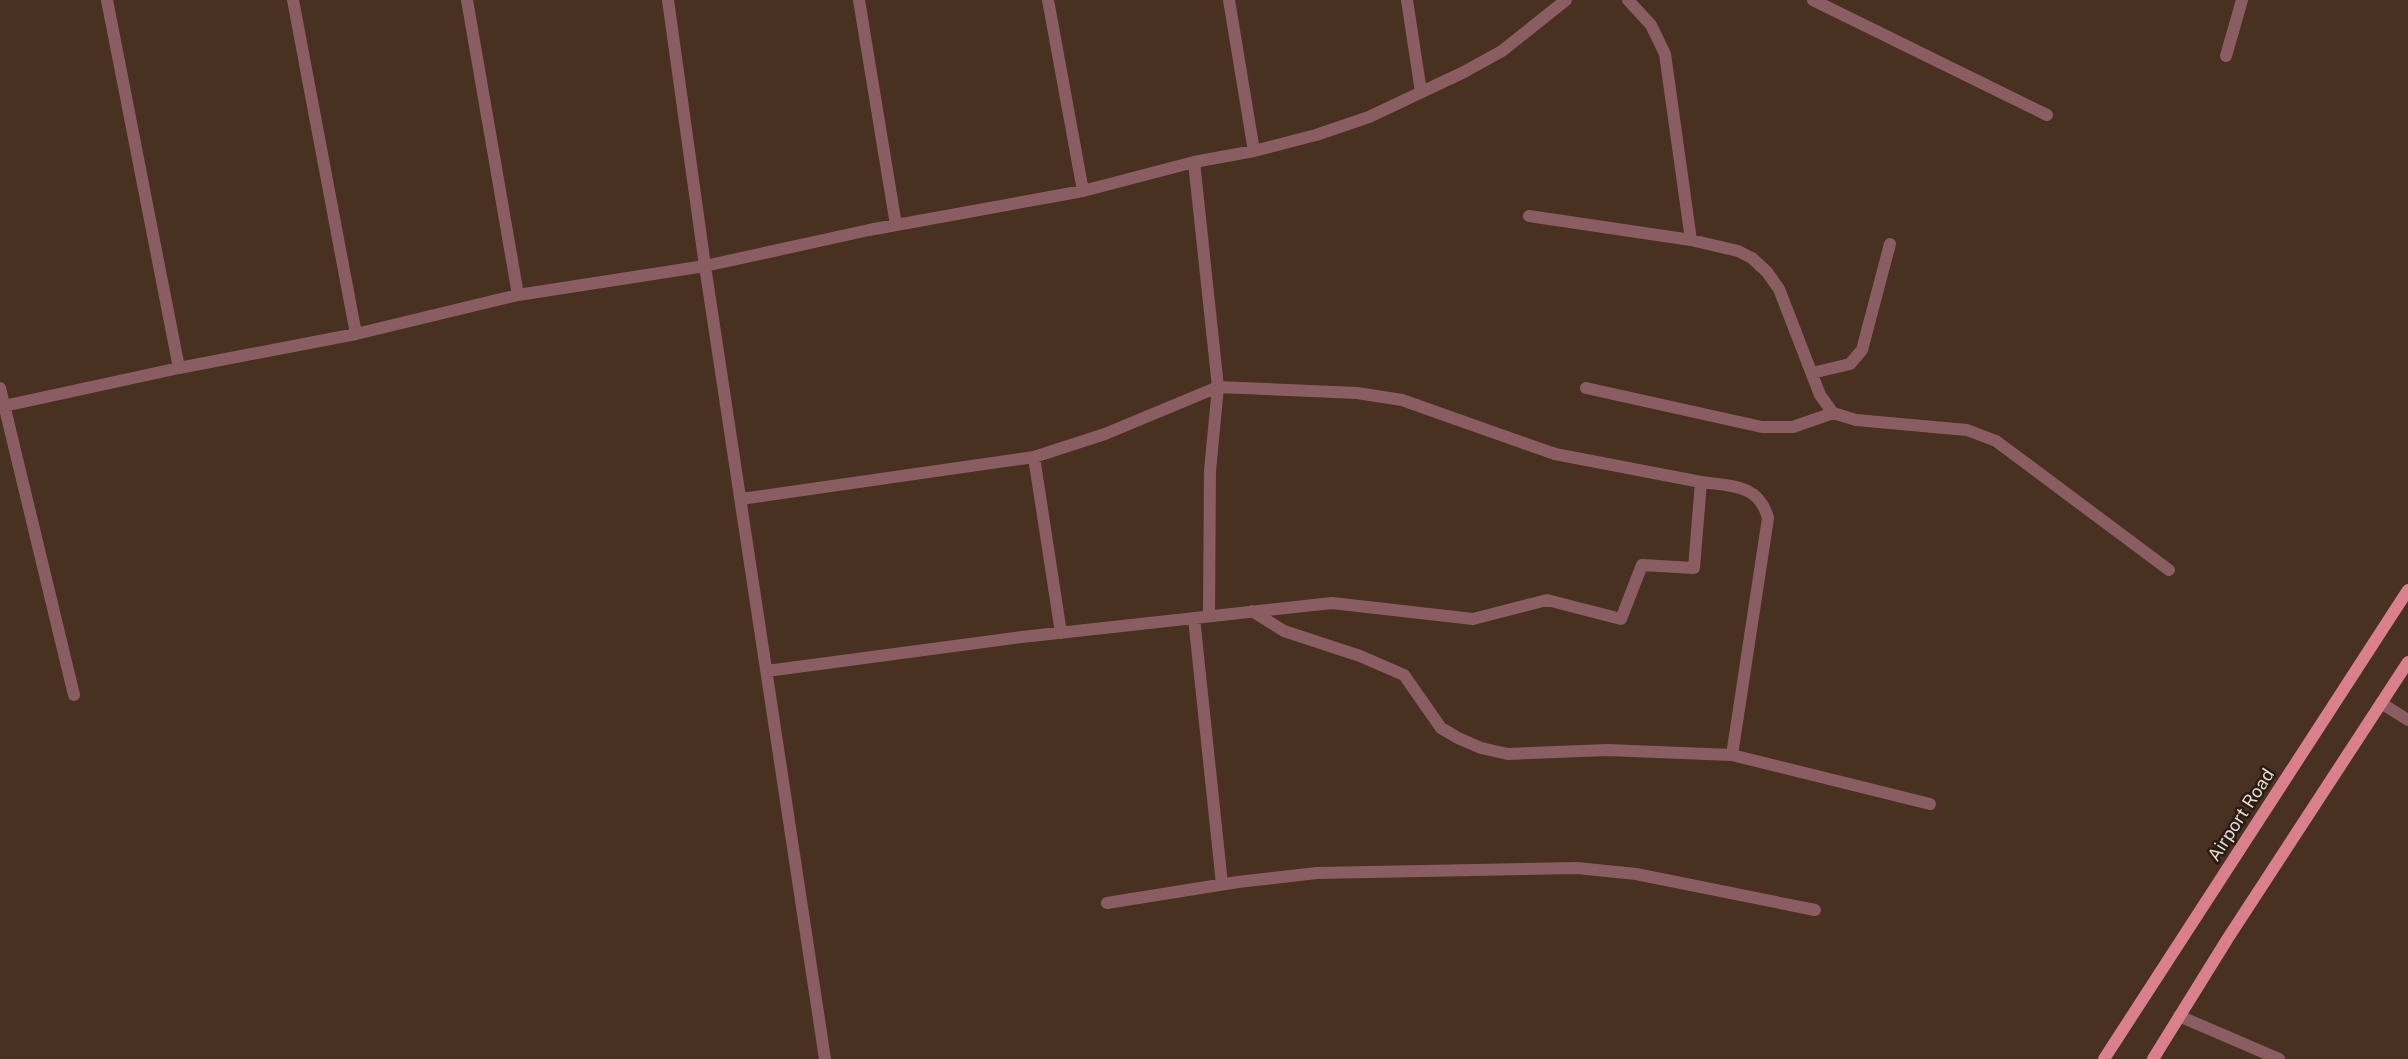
<svg xmlns="http://www.w3.org/2000/svg" width="2408" height="1059" font-family="'Public Sans',sans-serif">
	<style>
		.lines { fill: none; stroke-linecap: round; stroke-linejoin: round }
		.minor { stroke: #8a5d62; stroke-width: 12 }
		.major { stroke: #da7f8c; stroke-width: 12 }
		.labels { text-anchor: middle; stroke-width: 5; stroke-linejoin: round; paint-order: stroke }
		.street-label { font-size: 18px; fill: #e9d9cf; stroke: #261c14 }
	</style>
	<rect width="100%" height="100%" fill="#483120"/>
	<g class="lines">
		<path class="minor" d="M 107,0 L 179,368
			M 293,0 L 356,334
			M 467,0 L 518,295
			M 668,0 L 705,266 L 825,1059
			M 859,0 L 896,225
			M 1048,0 L 1083,191
			M 1229,0 L 1254,151
			M 1407,0 L 1421,92
			M 1628,0 L 1651,25 L 1665,54 L 1691,240
			M 1813,0 L 2047,115
			M 2226,56 L 2242,0
			M 1194,162 L 1218,387 L 1210,471 L 1209,616
			M 1529,216 L 1691,240 L 1738,251 L 1752,258 L 1767,272 L 1779,289 L 1820,395 L 1833,413 L 1856,420 L 1967,430 L 1996,441 L 2169,570
			M 1812,373 L 1850,364 L 1862,350 L 1890,244
			M 0,388 L 74,695
			M 1586,388 L 1762,427 L 1793,427 L 1833,413
			M 0,407 L 179,368 L 356,334 L 518,295 L 705,266 L 869,230 L 1083,191 L 1194,162 L 1254,151 L 1316,135 L 1369,117 L 1464,72 L 1502,51 L 1566,0
			M 1034,457 L 1061,633
			M 1701,482 C 1731,486 1759,484 1768,518 L 1732,755
			M 741,499 L 1034,457 L 1105,434 L 1218,387 L 1357,393 L 1402,400 L 1555,454 L 1701,482 L 1694,568 L 1642,565 L 1621,619 L 1547,600 L 1473,619 L 1332,603 L 1022,637 L 767,671
			M 1252,611 L 1284,631 L 1360,656 L 1404,675 L 1441,728 L 1458,738 L 1481,748 L 1508,754 L 1607,750 L 1732,755 L 1930,804
			M 1194,618 L 1222,884
			M 2381,703 L 2408,720
			M 1107,903 L 1238,882 L 1317,873 L 1577,868 L 1636,874 L 1815,910
			M 2179,1016 L 2279,1059"/>
		<path class="major" d="M 2104,1059 L 2408,590
			M 2153,1059 L 2228,938 L 2408,662"/>
	</g>
	<g class="labels">
		<g class="street-label">
			<text transform="translate(2241 815) rotate(-57)" y="6">Airport Road</text>
		</g>
	</g>
</svg>
